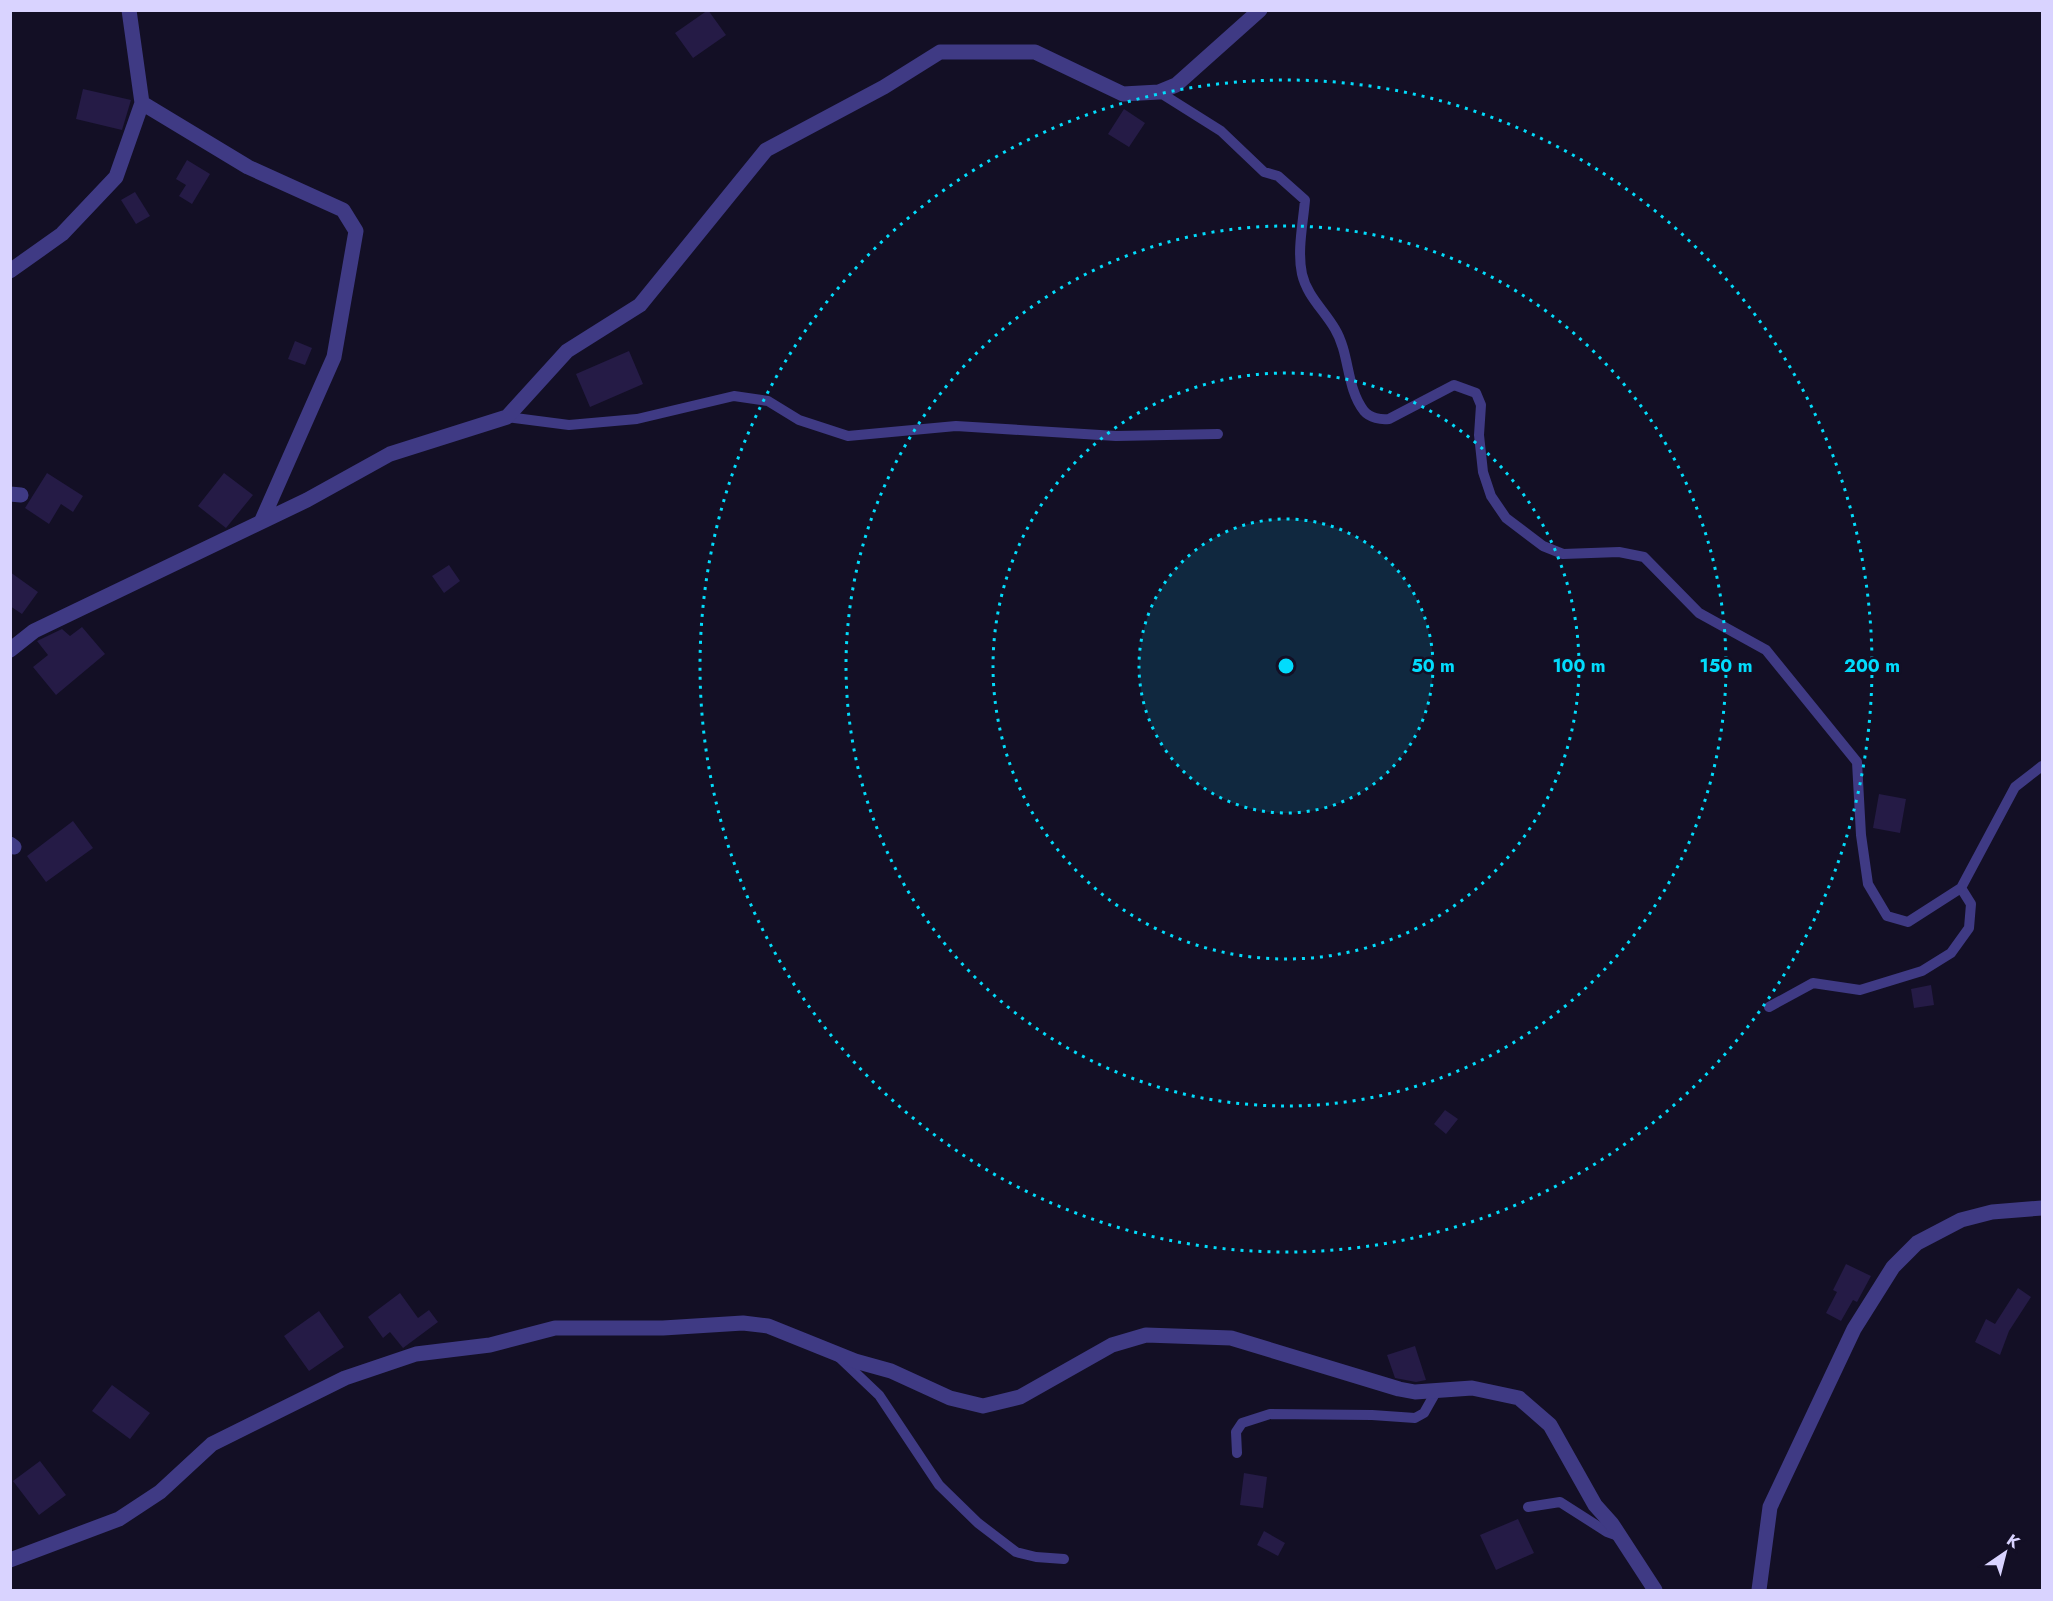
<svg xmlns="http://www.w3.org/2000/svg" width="2053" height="1601" font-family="Jost,sans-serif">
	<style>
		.building { fill: #251b46 }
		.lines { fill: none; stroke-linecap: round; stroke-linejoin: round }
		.service { stroke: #3f3a84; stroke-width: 10 }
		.minor { stroke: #3f3a84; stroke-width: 15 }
		.ring { fill: none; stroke: #02dcfc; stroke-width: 3; stroke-dasharray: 3 6 }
		.centre { fill: #02dcfc; stroke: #130f25; stroke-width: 3 }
		.ring-label { font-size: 18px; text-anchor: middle; font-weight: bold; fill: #02dcfc; stroke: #130f25; stroke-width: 5; stroke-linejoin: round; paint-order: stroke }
	</style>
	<rect width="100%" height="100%" fill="#130f25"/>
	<path class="building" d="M 708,10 L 726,35 L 693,58 L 675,33 Z
		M 83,89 L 131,100 L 122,130 L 76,119 Z
		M 1124,109 L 1145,123 L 1129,147 L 1108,134 Z
		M 187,160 L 210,174 L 192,204 L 179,196 L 186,185 L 176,179 Z
		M 135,192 L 150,216 L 136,224 L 121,200 Z
		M 295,341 L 312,348 L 305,365 L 288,359 Z
		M 629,351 L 643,384 L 590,407 L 576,374 Z
		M 47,473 L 83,496 L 73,512 L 61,504 L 49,524 L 25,508 Z
		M 224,473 L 253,495 L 226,528 L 198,506 Z
		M 449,565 L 460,581 L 444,593 L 432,576 Z
		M 10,572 L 38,592 L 22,614 L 10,606 Z
		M 82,627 L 105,654 L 56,695 L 33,667 L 48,655 L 37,641 L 62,629 L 70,636 Z
		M 1879,794 L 1906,799 L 1900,833 L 1873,828 Z
		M 73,821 L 93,848 L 46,882 L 27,856 Z
		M 1931,985 L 1934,1005 L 1914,1008 L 1911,989 Z
		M 1445,1110 L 1458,1119 L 1446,1134 L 1434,1124 Z
		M 1846,1264 L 1871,1276 L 1857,1302 L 1853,1300 L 1841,1321 L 1826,1313 L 1837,1292 L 1833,1290 Z
		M 2018,1288 L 2031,1297 L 2009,1331 L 2000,1355 L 1975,1342 L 1986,1319 L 1995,1324 Z
		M 400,1293 L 418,1318 L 429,1310 L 438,1322 L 403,1348 L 390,1332 L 383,1338 L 368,1317 Z
		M 319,1311 L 344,1347 L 309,1371 L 284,1336 Z
		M 1415,1346 L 1426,1380 L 1416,1382 L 1395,1378 L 1387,1355 Z
		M 112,1385 L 150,1413 L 130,1439 L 92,1411 Z
		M 40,1461 L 66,1495 L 39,1515 L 13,1481 Z
		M 1244,1473 L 1267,1477 L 1263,1508 L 1240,1505 Z
		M 1518,1519 L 1534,1553 L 1496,1570 L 1480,1535 Z
		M 1264,1531 L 1285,1543 L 1278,1556 L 1257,1545 Z"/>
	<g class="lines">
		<path class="service" d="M 1159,92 L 1221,131 L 1264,172 L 1278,176 L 1305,200 C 1303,224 1297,251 1302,274 C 1307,296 1324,310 1335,329 C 1350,354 1346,388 1364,411 C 1370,418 1381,420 1389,419 L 1454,385 L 1476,393 L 1481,405 L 1479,435 L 1483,472 L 1491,496 L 1506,518 L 1543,546 L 1563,554 L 1619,552 L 1644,557 L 1699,613 L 1766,650 L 1857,762 L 1861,835 L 1868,884 L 1887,916 L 1908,922 L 1961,888 L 2015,787 L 2042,766
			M 507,417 L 569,425 L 637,419 L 734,396 L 768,401 L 799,420 L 848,436 L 956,426 L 1116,436 L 1218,434
			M 1769,1007 L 1813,983 L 1860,990 L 1922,971 L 1951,953 L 1969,928 L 1971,904 L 1961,888
			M 839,1357 L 879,1395 L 939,1485 L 978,1523 L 1016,1552 L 1036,1557 L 1064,1559
			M 1237,1453 L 1236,1432 L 1242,1423 L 1270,1414 L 1372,1415 L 1415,1418 L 1424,1413 L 1437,1390
			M 1528,1507 L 1560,1502 L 1607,1532 L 1621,1537"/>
		<path class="minor" d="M 142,103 L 248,167 L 343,210 L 356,231 L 334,357 L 262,520
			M 10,271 L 62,234 L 116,177 L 142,103 L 129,10
			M 10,494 L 21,495
			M 10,650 L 34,631 L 307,500 L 390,454 L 507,417 L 567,351 L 640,305 L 766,150 L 884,87 L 940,52 L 1035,52 L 1123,94 L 1159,92 L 1176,85 L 1260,10
			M 10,844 L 14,847
			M 10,1560 L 119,1519 L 160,1492 L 212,1444 L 345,1378 L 416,1354 L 490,1345 L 555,1328 L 663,1328 L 743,1323 L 768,1326 L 855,1361 L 891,1371 L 950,1398 L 983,1406 L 1020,1397 L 1112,1345 L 1146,1335 L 1231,1338 L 1399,1389 L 1415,1392 L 1472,1388 L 1519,1398 L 1550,1425 L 1595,1505 L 1612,1524 L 1655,1590
			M 1759,1590 L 1770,1507 L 1854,1329 L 1893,1267 L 1917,1243 L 1961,1220 L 1992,1212 L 2042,1208"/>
	</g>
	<circle cx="1286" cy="666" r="147" fill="#02dcfc" fill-opacity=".12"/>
	<g class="ring">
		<circle cx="1286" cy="666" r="147"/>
		<circle cx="1286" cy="666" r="293"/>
		<circle cx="1286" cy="666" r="440"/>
		<circle cx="1286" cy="666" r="586"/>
	</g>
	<circle cx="1286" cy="666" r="9" class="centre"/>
	<g class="ring-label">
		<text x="1433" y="672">50 m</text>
		<text x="1579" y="672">100 m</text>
		<text x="1726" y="672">150 m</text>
		<text x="1872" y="672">200 m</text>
	</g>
	<rect width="2053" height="1601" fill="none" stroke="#d9d3ff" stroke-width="24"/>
	<g transform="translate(2005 1553) rotate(35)" stroke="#130f25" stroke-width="4.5" paint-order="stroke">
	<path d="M0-4.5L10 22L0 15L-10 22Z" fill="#d9d3ff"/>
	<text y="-9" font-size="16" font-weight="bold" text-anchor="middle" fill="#d9d3ff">K</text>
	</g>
</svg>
